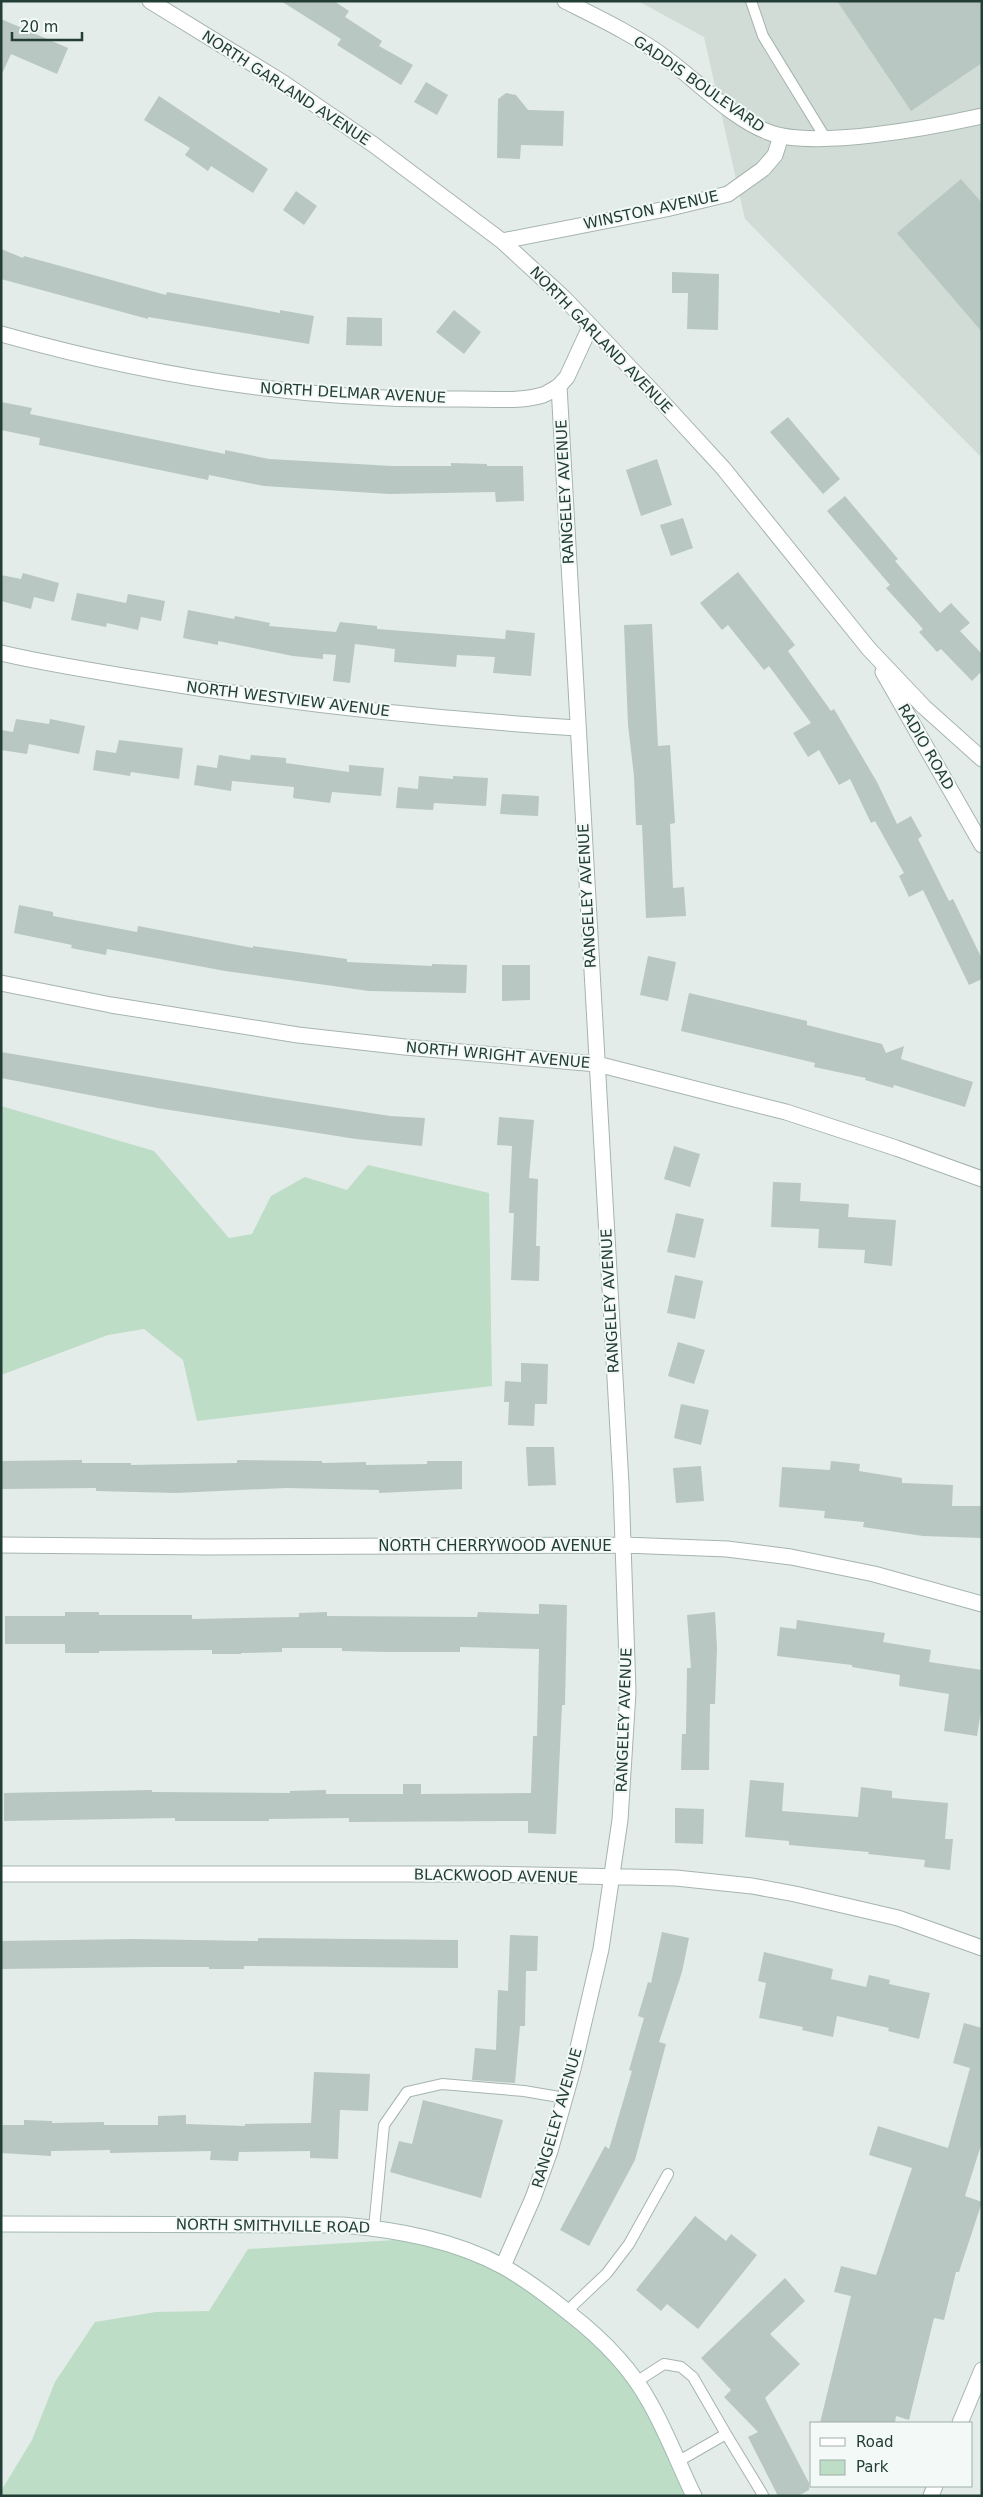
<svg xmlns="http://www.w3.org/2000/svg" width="983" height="2497" font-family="'DejaVu Sans',sans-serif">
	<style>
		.built { fill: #d1dcd7 }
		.green { fill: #bdddc6 }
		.building { fill: #b8c7c1 }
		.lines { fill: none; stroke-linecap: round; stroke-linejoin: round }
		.service-casing { stroke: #a6b4af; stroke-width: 12 }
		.minor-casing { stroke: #a6b4af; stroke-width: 17 }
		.secondary-casing { stroke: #a2b8b0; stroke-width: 17 }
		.service { stroke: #fff; stroke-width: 10 }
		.minor { stroke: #fff; stroke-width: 15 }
		.secondary { stroke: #fff; stroke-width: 15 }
		.labels { text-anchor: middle; stroke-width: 4; stroke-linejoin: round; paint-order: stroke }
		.street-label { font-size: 15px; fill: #233d37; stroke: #f3f9f6 }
	</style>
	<rect width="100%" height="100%" fill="#e3ece8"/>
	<path class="built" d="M 638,1 L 982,1 L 982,458 L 745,219 L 704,37 Z"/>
	<path class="green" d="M 1,1106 L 154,1151 L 229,1238 L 252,1234 L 271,1196 L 305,1177 L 347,1190 L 368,1165 L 489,1193 L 492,1386 L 197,1421 L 183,1360 L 144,1329 L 108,1335 L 1,1375 Z
		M 427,2238 L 541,2290 L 588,2328 L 650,2401 L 694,2496 L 1,2496 L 1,2491 L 32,2440 L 55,2382 L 95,2322 L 156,2312 L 209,2311 L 248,2249 Z"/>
	<path class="building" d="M 281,1 L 334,1 L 349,11 L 345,17 L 382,41 L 379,46 L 413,65 L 401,85 L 337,45 L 341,39 Z
		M 837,1 L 982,1 L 982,63 L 911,111 Z
		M 1,19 L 68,48 L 57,74 L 11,54 L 1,76 Z
		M 426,82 L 448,95 L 437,115 L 414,102 Z
		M 506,93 L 516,95 L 528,110 L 564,111 L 563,146 L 521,145 L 520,159 L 497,158 L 498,99 Z
		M 159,96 L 268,169 L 253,193 L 211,166 L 208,171 L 185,155 L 190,148 L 144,120 Z
		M 961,179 L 982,203 L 982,332 L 897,233 Z
		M 296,191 L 317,206 L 304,225 L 283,210 Z
		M 1,249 L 23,258 L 24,256 L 166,295 L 167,292 L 280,313 L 280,310 L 314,316 L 309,344 L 148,317 L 148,319 L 1,279 Z
		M 672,272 L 719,274 L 718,330 L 687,329 L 688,293 L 672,293 Z
		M 454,310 L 481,332 L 464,354 L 436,332 Z
		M 347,317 L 382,318 L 382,346 L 346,345 Z
		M 1,402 L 32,408 L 30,414 L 225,454 L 225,450 L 269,459 L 392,466 L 451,466 L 451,463 L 487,464 L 487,466 L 523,466 L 524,501 L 496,502 L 495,492 L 389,494 L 264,486 L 209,475 L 208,480 L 39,445 L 40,438 L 1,430 Z
		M 788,417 L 840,479 L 823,494 L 770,432 Z
		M 657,459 L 672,505 L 641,516 L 626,470 Z
		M 845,496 L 898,559 L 895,561 L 940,613 L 951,603 L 970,623 L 960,631 L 982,654 L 982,671 L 972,681 L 941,649 L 937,652 L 919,632 L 923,629 L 886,588 L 890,585 L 827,511 Z
		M 683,518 L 693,548 L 671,556 L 660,525 Z
		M 738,572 L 795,645 L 788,651 L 831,711 L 834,709 L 877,782 L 897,824 L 911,816 L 922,836 L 918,839 L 949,901 L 953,899 L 982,959 L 982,979 L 969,985 L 923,890 L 909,897 L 899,876 L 904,873 L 875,821 L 871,823 L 850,779 L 839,785 L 819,750 L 808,757 L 793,733 L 811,723 L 769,666 L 764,670 L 728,625 L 722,630 L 700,603 Z
		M 23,573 L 59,583 L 54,602 L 34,597 L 31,609 L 1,601 L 1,575 L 21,579 Z
		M 77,593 L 126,603 L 128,594 L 165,601 L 161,621 L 141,617 L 138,630 L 107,623 L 106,627 L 71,620 Z
		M 188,610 L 234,619 L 235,616 L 270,623 L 269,626 L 336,632 L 340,622 L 377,626 L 377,629 L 505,639 L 506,630 L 535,633 L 531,676 L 493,673 L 495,657 L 457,655 L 456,667 L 394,662 L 395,649 L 355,644 L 350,683 L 333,681 L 336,655 L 323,654 L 323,659 L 293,656 L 218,641 L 218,645 L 183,638 Z
		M 652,624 L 658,746 L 670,745 L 675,823 L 670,824 L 673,888 L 684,887 L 686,916 L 646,918 L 642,825 L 636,825 L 634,776 L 628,725 L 624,625 Z
		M 16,719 L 49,724 L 50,719 L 85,726 L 79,754 L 29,744 L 27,754 L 1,750 L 1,730 L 13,732 Z
		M 119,740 L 183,748 L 179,779 L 131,772 L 130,776 L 93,770 L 96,750 L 116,753 Z
		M 219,755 L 250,760 L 251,755 L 286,758 L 286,763 L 349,772 L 349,765 L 384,768 L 381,796 L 332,792 L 330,803 L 293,798 L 294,787 L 232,781 L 231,791 L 194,785 L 197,765 L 217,768 Z
		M 419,776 L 453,779 L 453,776 L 488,778 L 486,806 L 434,803 L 433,810 L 396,808 L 398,787 L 418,789 Z
		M 502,794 L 539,796 L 538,816 L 500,814 Z
		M 19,905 L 53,912 L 53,916 L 137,932 L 138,926 L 253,948 L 253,946 L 347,959 L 347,962 L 432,966 L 432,964 L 467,965 L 466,993 L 369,991 L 225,971 L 107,949 L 106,955 L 71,948 L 72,945 L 14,933 Z
		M 648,956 L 676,962 L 668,1001 L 640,995 Z
		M 502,965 L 530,965 L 530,1000 L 502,1001 Z
		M 689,993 L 807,1021 L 807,1025 L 882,1044 L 886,1053 L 904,1046 L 901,1059 L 973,1082 L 965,1107 L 894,1085 L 893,1088 L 865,1080 L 866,1078 L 814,1067 L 815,1063 L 681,1031 Z
		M 1,1052 L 274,1098 L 390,1116 L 425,1118 L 422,1146 L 356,1139 L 157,1108 L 1,1078 Z
		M 499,1117 L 534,1120 L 529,1178 L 538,1179 L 536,1246 L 540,1246 L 539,1281 L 511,1280 L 514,1213 L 509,1213 L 512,1146 L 497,1145 Z
		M 674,1146 L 700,1154 L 690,1187 L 664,1179 Z
		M 773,1182 L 801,1183 L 800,1201 L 849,1204 L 848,1217 L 896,1220 L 892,1266 L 864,1263 L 865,1250 L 818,1248 L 819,1229 L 771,1227 Z
		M 676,1213 L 704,1219 L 695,1258 L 667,1252 Z
		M 675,1275 L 703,1281 L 695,1319 L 667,1313 Z
		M 678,1342 L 705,1350 L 694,1384 L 668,1376 Z
		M 521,1363 L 548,1364 L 547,1404 L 535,1404 L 534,1426 L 508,1425 L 509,1402 L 504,1402 L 505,1381 L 521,1382 Z
		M 681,1404 L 709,1410 L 701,1445 L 674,1438 Z
		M 526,1447 L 554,1447 L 556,1485 L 528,1486 Z
		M 82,1460 L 82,1463 L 131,1463 L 131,1465 L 237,1463 L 237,1460 L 322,1461 L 322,1463 L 366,1462 L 366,1465 L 427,1464 L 427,1461 L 462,1461 L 462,1489 L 379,1493 L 379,1490 L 286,1488 L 176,1493 L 96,1491 L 96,1488 L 1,1489 L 1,1461 Z
		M 831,1461 L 860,1464 L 859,1471 L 902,1478 L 902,1483 L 953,1485 L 952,1506 L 982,1506 L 982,1538 L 923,1536 L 863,1527 L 864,1522 L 824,1518 L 825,1511 L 779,1507 L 782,1467 L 830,1470 Z
		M 701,1466 L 704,1501 L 676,1503 L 673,1468 Z
		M 539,1604 L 567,1605 L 565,1705 L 562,1705 L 556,1834 L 528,1833 L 528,1821 L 349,1822 L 349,1818 L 269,1819 L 269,1821 L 175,1821 L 175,1818 L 4,1821 L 4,1793 L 152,1790 L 152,1792 L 290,1793 L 290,1791 L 326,1790 L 326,1794 L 403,1794 L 403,1784 L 421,1784 L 421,1794 L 531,1793 L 533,1736 L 537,1736 L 539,1649 L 460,1647 L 460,1652 L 387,1652 L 342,1651 L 342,1648 L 282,1648 L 282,1652 L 241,1653 L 241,1654 L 212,1654 L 212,1650 L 99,1651 L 99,1653 L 65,1653 L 65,1644 L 5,1644 L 5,1616 L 65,1616 L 65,1612 L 99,1612 L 99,1615 L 192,1615 L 192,1619 L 299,1617 L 299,1613 L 327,1612 L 327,1616 L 477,1617 L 478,1612 L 539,1614 Z
		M 715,1612 L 717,1648 L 715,1704 L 710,1704 L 709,1770 L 681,1770 L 682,1734 L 686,1734 L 687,1668 L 691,1668 L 687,1615 Z
		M 797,1620 L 885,1633 L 883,1642 L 931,1650 L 929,1662 L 982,1670 L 982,1704 L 977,1736 L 944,1731 L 949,1694 L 899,1686 L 900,1675 L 852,1667 L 852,1665 L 777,1656 L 780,1627 L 796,1629 Z
		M 750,1780 L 784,1783 L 782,1811 L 858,1817 L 861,1787 L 892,1791 L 892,1798 L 948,1803 L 945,1839 L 953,1839 L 950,1870 L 924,1867 L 925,1860 L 868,1854 L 869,1852 L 789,1845 L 789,1841 L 745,1837 Z
		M 675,1808 L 704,1809 L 703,1844 L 675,1843 Z
		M 662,1932 L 689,1938 L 682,1972 L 659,2042 L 666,2044 L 635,2160 L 589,2246 L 560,2230 L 605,2146 L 609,2149 L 632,2071 L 629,2070 L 644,2018 L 638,2016 L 648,1982 L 651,1983 Z
		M 510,1935 L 538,1936 L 537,1971 L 526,1971 L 525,2026 L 520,2026 L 515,2083 L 472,2080 L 475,2048 L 496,2050 L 498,1990 L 508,1991 Z
		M 258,1938 L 458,1940 L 458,1968 L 244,1966 L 244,1969 L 209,1969 L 209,1967 L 154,1967 L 1,1969 L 1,1941 L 134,1939 L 258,1941 Z
		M 764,1952 L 833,1969 L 831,1979 L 866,1987 L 869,1975 L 890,1980 L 889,1984 L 930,1993 L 919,2039 L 888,2031 L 889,2028 L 837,2016 L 833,2037 L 802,2030 L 803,2027 L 759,2018 L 766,1983 L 758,1981 Z
		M 964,2023 L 982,2028 L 982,2142 L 965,2196 L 982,2202 L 959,2272 L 956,2272 L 944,2320 L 934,2318 L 909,2420 L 896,2416 L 895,2423 L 820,2423 L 851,2296 L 834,2292 L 841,2266 L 876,2275 L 912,2168 L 869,2155 L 878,2126 L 948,2148 L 970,2068 L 953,2063 Z
		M 314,2072 L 370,2074 L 368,2111 L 340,2110 L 338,2159 L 310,2158 L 310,2151 L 239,2152 L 238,2161 L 210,2160 L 211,2151 L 110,2153 L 110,2150 L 51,2151 L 51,2156 L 1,2153 L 1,2125 L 24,2125 L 24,2120 L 52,2121 L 52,2123 L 104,2122 L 104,2125 L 158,2125 L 158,2116 L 186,2115 L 186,2124 L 245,2126 L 245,2124 L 311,2123 Z
		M 423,2100 L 503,2120 L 481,2198 L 390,2172 L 399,2141 L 412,2144 Z
		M 695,2216 L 726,2241 L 731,2234 L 757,2255 L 698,2329 L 667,2304 L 661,2311 L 636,2290 Z
		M 785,2278 L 805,2301 L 770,2334 L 800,2364 L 765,2398 L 809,2483 L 809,2490 L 798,2496 L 778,2496 L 748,2437 L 758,2432 L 724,2397 L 731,2390 L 701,2358 Z"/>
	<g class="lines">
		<g class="service-casing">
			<path id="service" d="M 751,1 L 763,36 L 826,139
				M 374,2228 L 384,2125 L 407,2092 L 442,2084 L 524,2091 L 565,2098
				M 567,2311 L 607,2273 L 629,2244 L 668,2174
				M 636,2382 L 664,2364 L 681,2367 L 693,2377 L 726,2434 L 679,2461
				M 726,2434 L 763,2495"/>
		</g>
		<g class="minor-casing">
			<path id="minor" d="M 150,1 L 282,82 L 374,145 L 502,241 L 564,298 L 655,394 L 723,468 L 869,649 L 924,707 L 982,759
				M 565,1 C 599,18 637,36 667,59 C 700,83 730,117 768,132 C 814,150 932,127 982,116
				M 502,241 L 666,209 L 728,194 L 763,169 L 775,155 L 781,136
				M 1,334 C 150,376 301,401 456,399 C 483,398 516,403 543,395 C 548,393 554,389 559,386
				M 1,653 C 48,664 95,671 142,679 C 286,703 432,719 577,728
				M 883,672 L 982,845
				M 1,983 L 111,1005 L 298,1035 L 405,1047 L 597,1064 L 786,1112 L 896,1148 L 982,1179
				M 1,1545 L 208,1547 L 624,1545 L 727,1549 L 791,1557 L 874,1574 L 982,1604
				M 1,1874 L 481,1874 L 676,1878 L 752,1886 L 795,1894 L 898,1918 L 982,1948
				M 503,2266 L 533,2198 L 550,2151 L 573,2069 L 601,1949 L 620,1820 L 628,1692 L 621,1484 L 559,386 L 567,377 L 590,327
				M 960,2423 L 982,2370
				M 931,2496 L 935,2486"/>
		</g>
		<g class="secondary-casing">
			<path id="secondary" d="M 1,2224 L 343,2225 C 397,2230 455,2240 504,2267 C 527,2280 548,2296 569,2313 C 600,2337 631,2368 650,2403 C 667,2433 679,2465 694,2496"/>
		</g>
		<use href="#service" class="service"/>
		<use href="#minor" class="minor"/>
		<use href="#secondary" class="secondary"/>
	</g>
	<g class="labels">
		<g class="street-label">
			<text transform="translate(699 84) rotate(35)" y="5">GADDIS BOULEVARD</text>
			<text transform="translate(286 88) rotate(33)" y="5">NORTH GARLAND AVENUE</text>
			<text transform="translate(651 210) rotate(-12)" y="5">WINSTON AVENUE</text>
			<text transform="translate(601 340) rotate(46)" y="5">NORTH GARLAND AVENUE</text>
			<text transform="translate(353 393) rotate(3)" y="5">NORTH DELMAR AVENUE</text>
			<text transform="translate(565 492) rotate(-93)" y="5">RANGELEY AVENUE</text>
			<text transform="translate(288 699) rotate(7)" y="5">NORTH WESTVIEW AVENUE</text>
			<text transform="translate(926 747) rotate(60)" y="5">RADIO ROAD</text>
			<text transform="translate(587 896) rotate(-93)" y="5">RANGELEY AVENUE</text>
			<text transform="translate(498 1055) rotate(5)" y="5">NORTH WRIGHT AVENUE</text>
			<text transform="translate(610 1301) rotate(-93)" y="5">RANGELEY AVENUE</text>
			<text x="495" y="1551">NORTH CHERRYWOOD AVENUE</text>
			<text transform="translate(624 1720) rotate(-88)" y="5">RANGELEY AVENUE</text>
			<text transform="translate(496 1876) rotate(1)" y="5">BLACKWOOD AVENUE</text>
			<text transform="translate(557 2118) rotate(-74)" y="5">RANGELEY AVENUE</text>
			<text transform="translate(273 2226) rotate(1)" y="5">NORTH SMITHVILLE ROAD</text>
		</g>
	</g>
	<rect width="983" height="2497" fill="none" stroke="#233d37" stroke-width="5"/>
	<rect x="810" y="2422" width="162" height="65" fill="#f3f9f6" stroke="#a0aeaa"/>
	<rect x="820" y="2438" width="25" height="8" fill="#ffffff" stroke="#a0aeaa"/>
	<text x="856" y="2447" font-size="15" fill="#233d37">Road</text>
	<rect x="820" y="2460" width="25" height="15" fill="#bdddc6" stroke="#a0aeaa"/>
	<text x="856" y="2472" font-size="15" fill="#233d37">Park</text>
	<path d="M12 32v8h70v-8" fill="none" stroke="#233d37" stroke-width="2.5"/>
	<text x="20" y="32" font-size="15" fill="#233d37" stroke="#f3f9f6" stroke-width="4" paint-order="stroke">20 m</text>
</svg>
